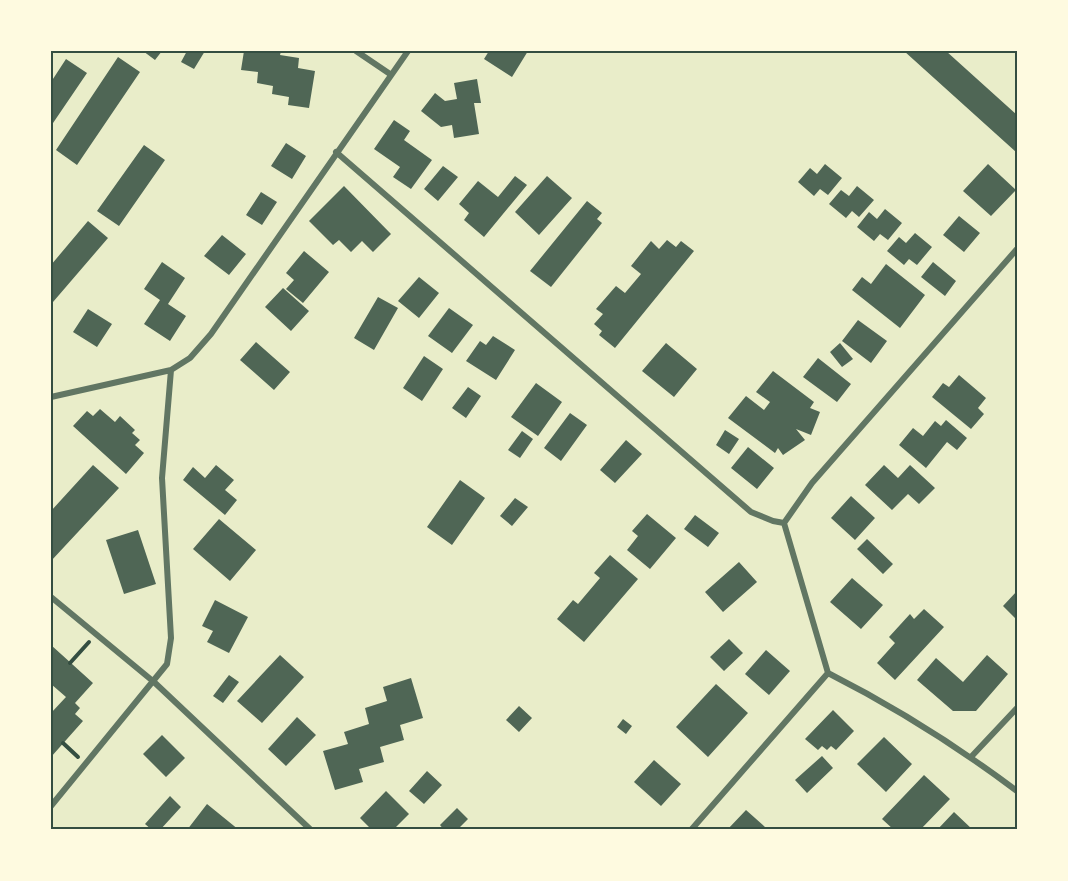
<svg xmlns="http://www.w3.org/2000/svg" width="1068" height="881" font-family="'PT Sans Narrow',sans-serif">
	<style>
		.building { fill: #4f6655 }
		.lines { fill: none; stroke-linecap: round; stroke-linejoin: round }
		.path { stroke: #344e41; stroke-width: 4 }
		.minor { stroke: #617663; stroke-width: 6 }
		.neatline { fill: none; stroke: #344e41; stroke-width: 2 }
	</style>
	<rect width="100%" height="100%" fill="#e9edc9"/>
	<path class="building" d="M 143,51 L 162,51 L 155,60 Z
		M 187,51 L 205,51 L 194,69 L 181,62 Z
		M 244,51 L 281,51 L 280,55 L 299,58 L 298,68 L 315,71 L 309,108 L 288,105 L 289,97 L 272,94 L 273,86 L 257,83 L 258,72 L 241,70 Z
		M 489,51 L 528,51 L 512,77 L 484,59 Z
		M 904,51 L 946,51 L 1017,115 L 1017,150 L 1016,152 Z
		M 118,57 L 140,72 L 77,165 L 56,150 Z
		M 66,59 L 87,73 L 51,126 L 51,82 Z
		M 477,79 L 481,103 L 474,103 L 479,134 L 454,138 L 452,125 L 441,127 L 421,111 L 435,93 L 445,101 L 457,99 L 454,83 Z
		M 394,120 L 410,131 L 404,140 L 432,160 L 411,189 L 393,177 L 400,167 L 374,149 Z
		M 286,143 L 306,156 L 292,179 L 271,166 Z
		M 144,145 L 165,160 L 119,226 L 97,211 Z
		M 825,164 L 842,178 L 828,195 L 820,189 L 814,196 L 798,182 L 810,168 L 817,174 Z
		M 988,164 L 1016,190 L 991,216 L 963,191 Z
		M 443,166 L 458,177 L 438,201 L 424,189 Z
		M 515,176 L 527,185 L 484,237 L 464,220 L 469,213 L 459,204 L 478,181 L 498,197 Z
		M 547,176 L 572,198 L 539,235 L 515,212 Z
		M 344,186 L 391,234 L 373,252 L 362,241 L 351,252 L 339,240 L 333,245 L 309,221 Z
		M 857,186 L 874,200 L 859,217 L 852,211 L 846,218 L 829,204 L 841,190 L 849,196 Z
		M 261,192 L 277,202 L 262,225 L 246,215 Z
		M 587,201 L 602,213 L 597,219 L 602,223 L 551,287 L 530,271 Z
		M 885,209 L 902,223 L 888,240 L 880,234 L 874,241 L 857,227 L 869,212 L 877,219 Z
		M 959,216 L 980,233 L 964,252 L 943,235 Z
		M 88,221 L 108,238 L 53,302 L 51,300 L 51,265 Z
		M 915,233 L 932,247 L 917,265 L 909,259 L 904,265 L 887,251 L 899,237 L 906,243 Z
		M 222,235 L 246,254 L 229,275 L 204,256 Z
		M 667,240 L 676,247 L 681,241 L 694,251 L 615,348 L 599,335 L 602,331 L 594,324 L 603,314 L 596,309 L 616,286 L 625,293 L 641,274 L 631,266 L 651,241 L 659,249 Z
		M 304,251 L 329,272 L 303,303 L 286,289 L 294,280 L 286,273 Z
		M 162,262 L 185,278 L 168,304 L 186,316 L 170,341 L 144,324 L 160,300 L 144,289 Z
		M 933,262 L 956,281 L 945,296 L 921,277 Z
		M 886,264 L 925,295 L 900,328 L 852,290 L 862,277 L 871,284 Z
		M 419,277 L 439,293 L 419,318 L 398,301 Z
		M 283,288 L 309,311 L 291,331 L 265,307 Z
		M 378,297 L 398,308 L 374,350 L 354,338 Z
		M 449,308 L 473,325 L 452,353 L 428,336 Z
		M 88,309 L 112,324 L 97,347 L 73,332 Z
		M 858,320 L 887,341 L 871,363 L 842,341 Z
		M 493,336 L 515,350 L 496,380 L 466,361 L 480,341 L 486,345 Z
		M 256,342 L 290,372 L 274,390 L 240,360 Z
		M 666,343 L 697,369 L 674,397 L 642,371 Z
		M 840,343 L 853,359 L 842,367 L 830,352 Z
		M 424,356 L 443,369 L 422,401 L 403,388 Z
		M 818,358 L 851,384 L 837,402 L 803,377 Z
		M 773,371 L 814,402 L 810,408 L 820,412 L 811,435 L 796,429 L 805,440 L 783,455 L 778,448 L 775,453 L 728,418 L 746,396 L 764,410 L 770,402 L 756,392 Z
		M 959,375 L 986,398 L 978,408 L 984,414 L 971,429 L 932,397 L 943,383 L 949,387 Z
		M 536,383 L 562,402 L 538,436 L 511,417 Z
		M 468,387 L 481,396 L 466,418 L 452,408 Z
		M 100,409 L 115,422 L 120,416 L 135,430 L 132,433 L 140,440 L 135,445 L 144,453 L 126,474 L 73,426 L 87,411 L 93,416 Z
		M 570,413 L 587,425 L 561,461 L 544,448 Z
		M 946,420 L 967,438 L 957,450 L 947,442 L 926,468 L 899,445 L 913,428 L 923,436 L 935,421 L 941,426 Z
		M 725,430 L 739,439 L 729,454 L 716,445 Z
		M 522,431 L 533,439 L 520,458 L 508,450 Z
		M 626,440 L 642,454 L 615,483 L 600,470 Z
		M 748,447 L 774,468 L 757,489 L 731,468 Z
		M 93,465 L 119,488 L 51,561 L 51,511 Z
		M 216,465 L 234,480 L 225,490 L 237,500 L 225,515 L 183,480 L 193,467 L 205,478 Z
		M 884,465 L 898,478 L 910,465 L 935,488 L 919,504 L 908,494 L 892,510 L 865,485 Z
		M 460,480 L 485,498 L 452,545 L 427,527 Z
		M 851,496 L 875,518 L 855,540 L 831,518 Z
		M 515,498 L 528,507 L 512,526 L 500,516 Z
		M 647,514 L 676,538 L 650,569 L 627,550 L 638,536 L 632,531 Z
		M 695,515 L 719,533 L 708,547 L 684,529 Z
		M 219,519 L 256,550 L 230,581 L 193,549 Z
		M 138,530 L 156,584 L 124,594 L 106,540 Z
		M 867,539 L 893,564 L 883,574 L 857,549 Z
		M 610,555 L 638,579 L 584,642 L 557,619 L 573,600 L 578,604 L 600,578 L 594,573 Z
		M 739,562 L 757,582 L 723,612 L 705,592 Z
		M 852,578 L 883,605 L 861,629 L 830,602 Z
		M 1017,591 L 1017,620 L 1003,606 Z
		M 215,600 L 248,617 L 229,653 L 207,642 L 213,631 L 202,626 Z
		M 924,609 L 944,627 L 895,680 L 877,663 L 895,643 L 889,637 L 910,614 L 914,619 Z
		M 729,639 L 743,653 L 724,671 L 710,657 Z
		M 51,645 L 93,683 L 75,703 L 80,708 L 75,714 L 83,721 L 51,757 L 51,713 L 66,697 L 51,684 Z
		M 766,650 L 790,671 L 769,695 L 745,674 Z
		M 280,655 L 304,677 L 262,723 L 237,701 Z
		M 987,655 L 1008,674 L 976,711 L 953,711 L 917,680 L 936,658 L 963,682 Z
		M 229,675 L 239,682 L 223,703 L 213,696 Z
		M 411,678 L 423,718 L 400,725 L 404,740 L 380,747 L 384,762 L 359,769 L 363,782 L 335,790 L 323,751 L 348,744 L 344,732 L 369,724 L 365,708 L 387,701 L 383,687 Z
		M 716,684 L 748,713 L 708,757 L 676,727 Z
		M 519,706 L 532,718 L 519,732 L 506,720 Z
		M 833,710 L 854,731 L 836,750 L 831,746 L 827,750 L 822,746 L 818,750 L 805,739 Z
		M 297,717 L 316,735 L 286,766 L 268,749 Z
		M 623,719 L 632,726 L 626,734 L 617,727 Z
		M 162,735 L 185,758 L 166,777 L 143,754 Z
		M 884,737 L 912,764 L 886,792 L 857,764 Z
		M 822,756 L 833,768 L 807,793 L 795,780 Z
		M 654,760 L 681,784 L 661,806 L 634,782 Z
		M 427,771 L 442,785 L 424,804 L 409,791 Z
		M 924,775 L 950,799 L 920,830 L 894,830 L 882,819 Z
		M 386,791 L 409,814 L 393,830 L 372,830 L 360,818 Z
		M 170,796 L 181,807 L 160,830 L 152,830 L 145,824 Z
		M 207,804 L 239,830 L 187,830 Z
		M 457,808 L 468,819 L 457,830 L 444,830 L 440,825 Z
		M 746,810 L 765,827 L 763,830 L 727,830 Z
		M 954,812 L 973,830 L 937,830 Z"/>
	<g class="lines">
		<path class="path" d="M 70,663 L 89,642
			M 63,743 L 78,757"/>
		<path class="minor" d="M 356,51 L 390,74
			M 336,152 L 751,512 L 773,521 L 784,523
			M 51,397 L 171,370 L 190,358 L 211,334 L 408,51
			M 784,523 L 828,673 C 895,707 957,746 1017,791
			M 784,523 L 812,483 L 1017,249
			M 51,597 L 154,682 L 311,830
			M 971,757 L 1017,708
			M 51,806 L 167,664 L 171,638 L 162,478 L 171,370
			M 691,830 L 828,673"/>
	</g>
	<rect width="1068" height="881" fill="none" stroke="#fefae0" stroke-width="105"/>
	<rect x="52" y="52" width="964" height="776" class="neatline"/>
</svg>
